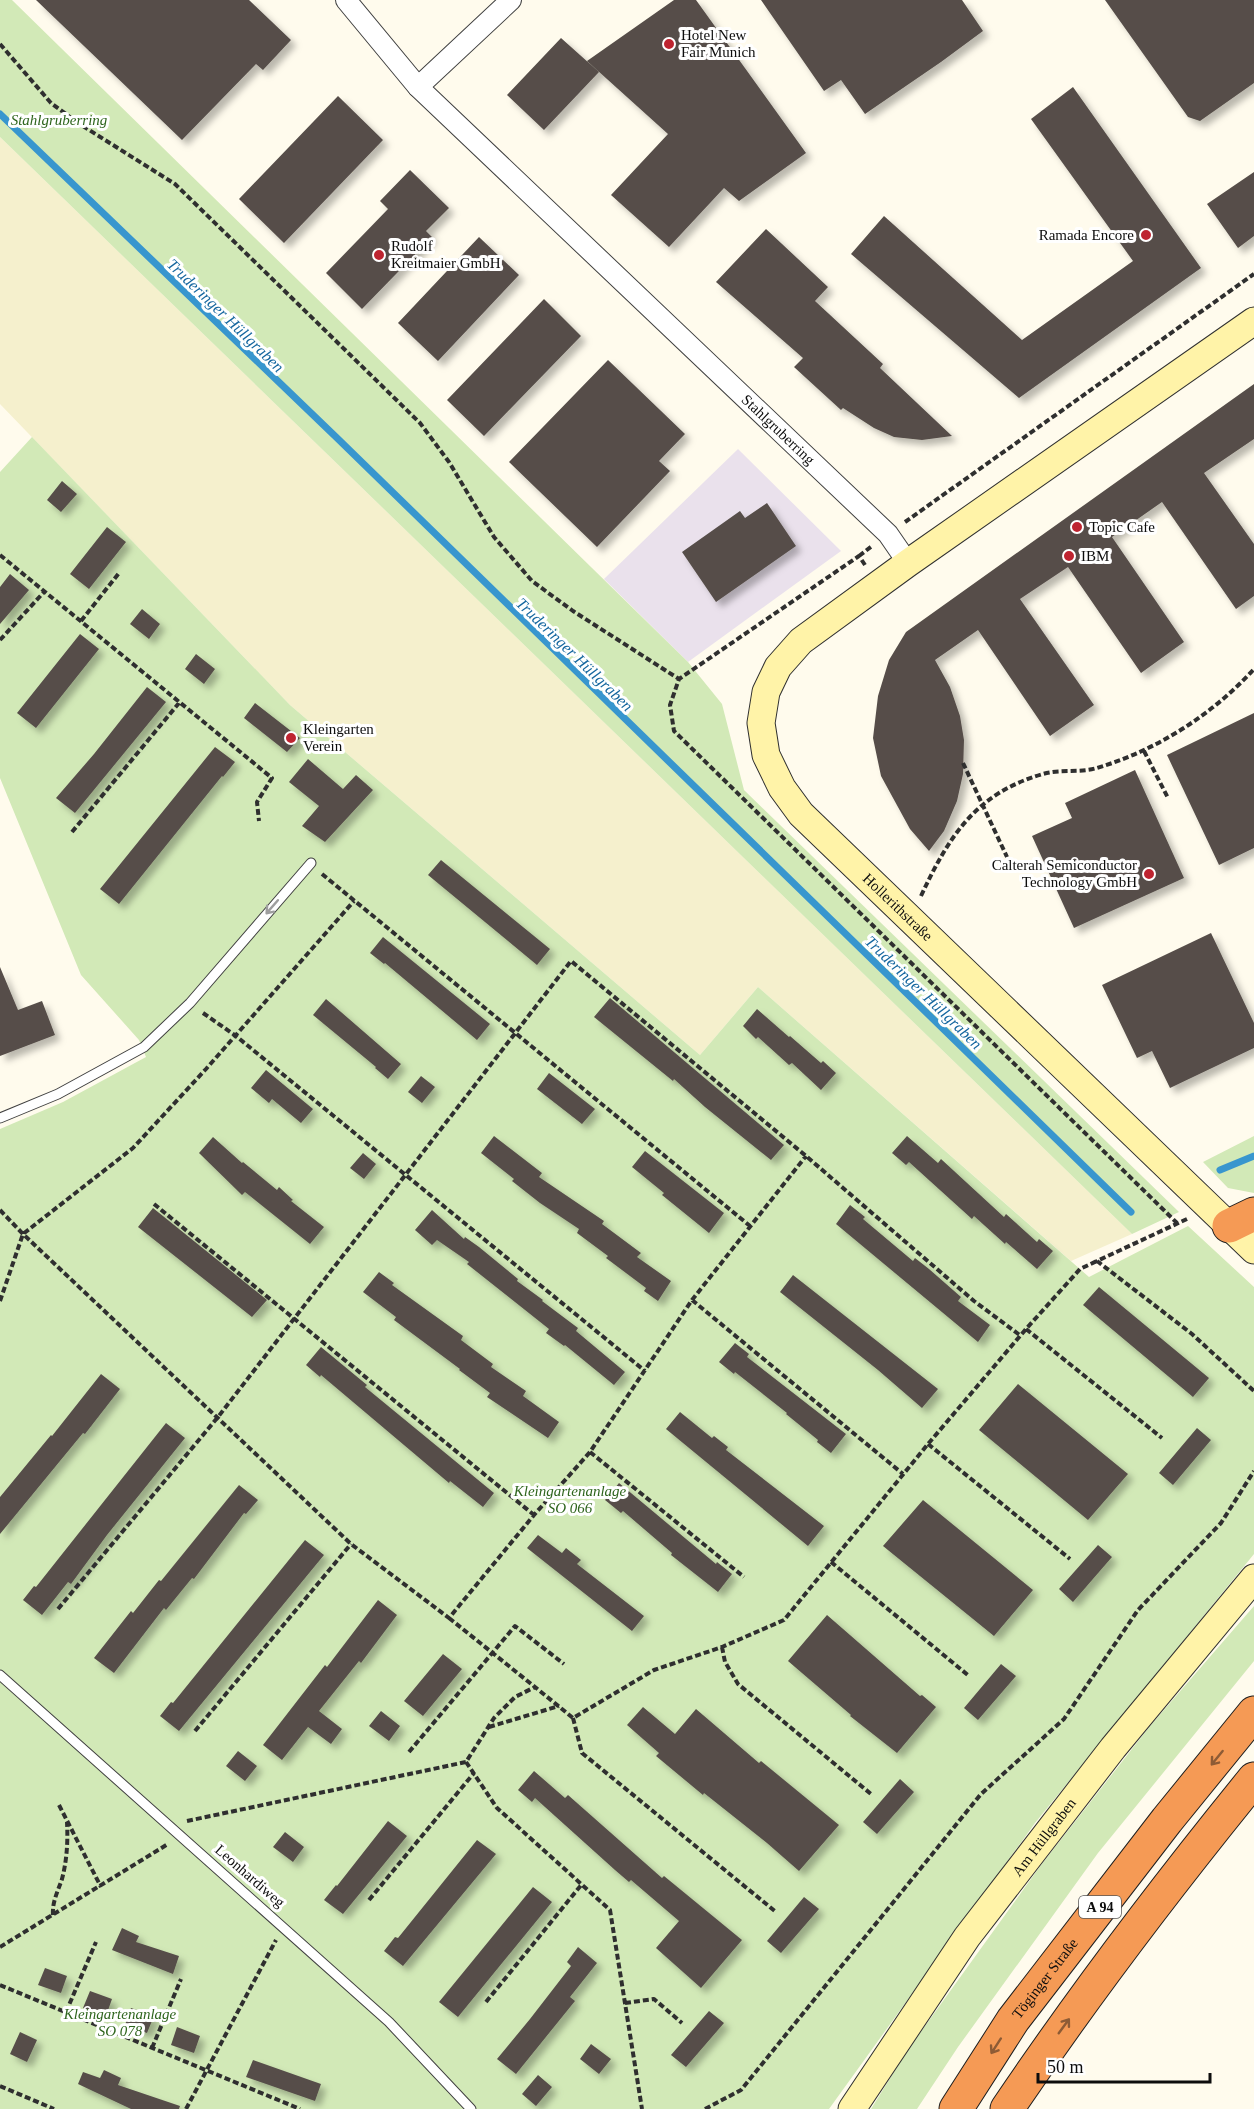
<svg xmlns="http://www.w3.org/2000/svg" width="1254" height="2109" font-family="Georgia,serif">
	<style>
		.industrial { fill: #eae1ec }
		.farmland { fill: #f5f0cd }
		.green { fill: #d2e9b7 }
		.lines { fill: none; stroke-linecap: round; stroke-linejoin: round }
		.stream { stroke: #3896ce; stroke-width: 7 }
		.building { fill: #564e49; filter: url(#shadow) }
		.service-casing { stroke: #404040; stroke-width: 11 }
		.minor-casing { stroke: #404040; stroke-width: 22 }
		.secondary-casing { stroke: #2f2f2f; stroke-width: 29 }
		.motorway-casing { stroke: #1e1e1e; stroke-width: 35 }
		.path { stroke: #2f2f2f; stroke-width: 4; stroke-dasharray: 6 3; stroke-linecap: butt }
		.service { stroke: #fff; stroke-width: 9 }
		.minor { stroke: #fff; stroke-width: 20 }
		.secondary { stroke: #fff3a8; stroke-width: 27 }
		.motorway { stroke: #f59a55; stroke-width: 33 }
		.oneway { stroke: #9e9e9e }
		.oneway2 { stroke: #8d5b35 }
		.poi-dot { fill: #be2430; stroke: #fff; stroke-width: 2 }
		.labels { text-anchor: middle; stroke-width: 6; stroke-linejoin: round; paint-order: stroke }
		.shield { fill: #fff; stroke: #565656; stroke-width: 1.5 }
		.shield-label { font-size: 14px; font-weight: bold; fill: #0d0d0d }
		.poi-label { font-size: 15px; fill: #0d0d0d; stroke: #fff; text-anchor: start }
		.park-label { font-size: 15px; font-style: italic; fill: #2e651d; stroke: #fff }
		.street-label { font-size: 15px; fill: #0d0d0d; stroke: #fff }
		.water-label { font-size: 16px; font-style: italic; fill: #16679f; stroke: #fff }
	</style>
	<defs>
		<filter id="shadow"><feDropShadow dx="5.5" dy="5.5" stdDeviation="3" flood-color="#0004"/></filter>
	</defs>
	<rect width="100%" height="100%" fill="#fffbed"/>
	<path class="industrial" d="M 738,449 L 841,551 L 688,662 L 604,579 Z"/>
	<path class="farmland" d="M 0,137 L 1132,1234 L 1071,1261 L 758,987 L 700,1055 L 290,705 L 0,404 Z"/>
	<path class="green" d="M 0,0 L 12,0 L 688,662 L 722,704 L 744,790 L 1179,1212 L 1132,1234 L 0,137 Z
		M 32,437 L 290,705 L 700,1055 L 758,987 L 1089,1277 L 1188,1226 L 1254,1287 L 1254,1554 L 1035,1823 L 829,2109 L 0,2109 L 0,1129 L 63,1102 L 146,1057 L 139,1040 L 81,975 L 0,778 L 0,472 Z
		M 1254,1136 L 1254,1193 L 1228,1188 L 1203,1162 Z
		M 1254,1606 L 1254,1661 L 1098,1853 L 958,2047 L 917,2109 L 871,2109 L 907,2051 L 1041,1865 L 1150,1726 Z"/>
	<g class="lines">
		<path class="stream" d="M 0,114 L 336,437 L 1131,1212
			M 1220,1170 L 1254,1156"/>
	</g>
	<path class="building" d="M 36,0 L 249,0 L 291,40 L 263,70 L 256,64 L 182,140 Z
		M 674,0 L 696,0 L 806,153 L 739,201 L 724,188 L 669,247 L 611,195 L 668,134 L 587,61 Z
		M 761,0 L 962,0 L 983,31 L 941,62 L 865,114 L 841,80 L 824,91 Z
		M 1105,0 L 1254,0 L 1254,83 L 1200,121 L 1188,117 Z
		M 561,38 L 599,72 L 544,130 L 507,95 Z
		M 1073,87 L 1201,268 L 1019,398 L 851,254 L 884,216 L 1022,340 L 1133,261 L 1031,119 Z
		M 338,96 L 383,140 L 284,243 L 239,199 Z
		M 410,170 L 449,208 L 426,231 L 432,237 L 362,309 L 326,273 L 388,209 L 380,201 Z
		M 1254,172 L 1254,236 L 1238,248 L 1207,204 Z
		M 766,229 L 828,287 L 815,301 L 883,364 L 880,368 L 952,436 L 922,440 L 894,437 L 874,428 L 843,408 L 841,410 L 794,367 L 803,358 L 716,282 Z
		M 479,237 L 519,275 L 438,361 L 398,323 Z
		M 544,299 L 581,336 L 484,436 L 447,400 Z
		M 608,360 L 685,434 L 659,461 L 670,471 L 597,547 L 509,462 Z
		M 1254,384 L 1254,439 L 1204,473 L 1254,544 L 1254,596 L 1236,609 L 1162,502 L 1112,537 L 1184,642 L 1141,673 L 1068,567 L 1020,599 L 1094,705 L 1050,736 L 978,630 L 935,660 L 950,687 L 960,716 L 964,740 L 963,774 L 957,801 L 944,831 L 929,851 L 910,829 L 881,776 L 873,738 L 878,696 L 889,660 L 906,632 Z
		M 62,481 L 77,494 L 61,512 L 47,500 Z
		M 767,503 L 796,546 L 716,602 L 682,552 L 740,511 L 745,518 Z
		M 107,527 L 126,542 L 89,589 L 70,574 Z
		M 10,574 L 29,590 L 0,624 L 0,587 Z
		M 142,609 L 160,624 L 149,639 L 130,624 Z
		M 80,634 L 99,649 L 36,728 L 17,713 Z
		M 196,654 L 215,669 L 204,684 L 185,669 Z
		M 147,687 L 166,702 L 75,813 L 56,798 L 94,754 Z
		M 255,703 L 300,738 L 287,752 L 244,718 Z
		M 1254,713 L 1254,848 L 1219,865 L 1167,755 Z
		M 215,747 L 235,762 L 223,777 L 222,776 L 119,904 L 100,889 Z
		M 308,759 L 343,789 L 356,775 L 373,790 L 325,842 L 302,826 L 319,806 L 289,782 Z
		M 1135,770 L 1184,878 L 1074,928 L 1032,836 L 1072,818 L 1065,803 Z
		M 441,860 L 550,949 L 537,965 L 428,875 Z
		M 1211,933 L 1254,1023 L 1254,1048 L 1170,1088 L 1152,1051 L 1137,1058 L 1102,985 Z
		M 383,937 L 490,1024 L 477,1040 L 385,963 L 384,964 L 370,953 Z
		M 0,967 L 18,1010 L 42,1001 L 55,1035 L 0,1056 Z
		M 610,998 L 784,1145 L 771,1160 L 705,1107 L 674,1079 L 673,1081 L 594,1017 Z
		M 326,999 L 401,1064 L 388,1079 L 375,1068 L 376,1067 L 313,1015 Z
		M 757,1009 L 789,1037 L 790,1036 L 821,1063 L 823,1061 L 836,1073 L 821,1090 L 792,1063 L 789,1065 L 758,1037 L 756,1039 L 743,1026 Z
		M 266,1070 L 313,1109 L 301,1123 L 272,1099 L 269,1103 L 251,1088 Z
		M 549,1073 L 595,1109 L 582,1124 L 537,1089 Z
		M 421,1076 L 435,1087 L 422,1103 L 408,1092 Z
		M 494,1136 L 542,1173 L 539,1177 L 604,1221 L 602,1224 L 641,1253 L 637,1257 L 671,1281 L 658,1301 L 644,1291 L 646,1288 L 606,1258 L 608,1256 L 577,1233 L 579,1229 L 540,1203 L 512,1181 L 514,1179 L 481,1153 Z
		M 907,1136 L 938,1163 L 941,1159 L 1004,1217 L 1006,1214 L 1037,1242 L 1039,1239 L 1053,1251 L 1037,1269 L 1006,1242 L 1005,1244 L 974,1216 L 972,1219 L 909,1162 L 906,1165 L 892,1153 Z
		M 213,1137 L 242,1163 L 243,1162 L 277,1190 L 279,1187 L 293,1200 L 291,1201 L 324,1227 L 310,1244 L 245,1192 L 242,1195 L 199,1153 Z
		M 645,1151 L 724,1213 L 709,1233 L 662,1195 L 664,1193 L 632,1167 Z
		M 363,1153 L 376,1164 L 364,1179 L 350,1168 Z
		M 850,1205 L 865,1217 L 863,1219 L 913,1261 L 915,1258 L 929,1269 L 961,1297 L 958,1301 L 990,1325 L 978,1342 L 836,1224 Z
		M 153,1208 L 267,1300 L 252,1317 L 138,1227 Z
		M 432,1210 L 464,1239 L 465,1237 L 479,1247 L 518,1279 L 517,1281 L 543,1300 L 542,1301 L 578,1328 L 576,1331 L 625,1372 L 614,1385 L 565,1345 L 564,1346 L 546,1333 L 549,1329 L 467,1264 L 469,1262 L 437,1240 L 432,1245 L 415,1230 Z
		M 379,1272 L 394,1283 L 392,1285 L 463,1336 L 461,1340 L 493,1364 L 491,1367 L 526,1391 L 523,1396 L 559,1422 L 548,1438 L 487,1397 L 490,1393 L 459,1370 L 460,1369 L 394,1320 L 396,1317 L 363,1292 Z
		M 793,1275 L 938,1389 L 922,1408 L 878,1370 L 780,1292 Z
		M 1099,1287 L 1209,1378 L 1193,1397 L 1083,1305 Z
		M 735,1343 L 749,1354 L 747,1357 L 846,1434 L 831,1453 L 817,1442 L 818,1440 L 786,1414 L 787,1413 L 735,1372 L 734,1374 L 719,1362 Z
		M 321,1347 L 367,1385 L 365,1387 L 494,1493 L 483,1507 L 450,1481 L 449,1483 L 321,1375 L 320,1377 L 306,1365 Z
		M 101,1374 L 120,1389 L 85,1434 L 83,1433 L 0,1534 L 0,1497 L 51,1435 L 52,1436 Z
		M 1018,1384 L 1128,1474 L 1088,1520 L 979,1430 Z
		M 680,1412 L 712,1438 L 714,1436 L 728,1447 L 726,1450 L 824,1526 L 808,1546 L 666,1429 Z
		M 166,1423 L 185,1438 L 107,1535 L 71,1584 L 68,1582 L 42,1615 L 23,1600 L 34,1586 L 36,1587 Z
		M 1197,1428 L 1211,1440 L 1173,1485 L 1159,1473 Z
		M 619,1483 L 716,1564 L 717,1562 L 732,1574 L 718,1592 L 671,1555 L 672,1553 L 623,1511 L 621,1513 L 605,1500 Z
		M 239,1485 L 258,1500 L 246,1514 L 244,1513 L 194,1579 L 192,1578 L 166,1610 L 164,1608 L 114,1673 L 94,1658 L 131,1611 L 133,1613 L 159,1580 L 161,1581 Z
		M 923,1500 L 1033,1590 L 994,1636 L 883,1546 Z
		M 538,1535 L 562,1553 L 566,1548 L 581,1560 L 577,1564 L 644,1616 L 632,1631 L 527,1548 Z
		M 305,1540 L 324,1555 L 179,1731 L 160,1716 L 171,1702 L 173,1703 Z
		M 1098,1545 L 1112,1557 L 1073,1602 L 1059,1589 Z
		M 378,1600 L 397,1615 L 361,1663 L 359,1661 L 319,1711 L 342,1729 L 331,1744 L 308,1727 L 282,1760 L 263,1745 L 325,1665 L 327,1667 Z
		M 827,1615 L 920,1696 L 922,1695 L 936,1707 L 897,1753 L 850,1716 L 851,1715 L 788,1661 Z
		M 443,1654 L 462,1669 L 423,1716 L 404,1701 Z
		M 1001,1664 L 1016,1676 L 978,1720 L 964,1708 Z
		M 643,1707 L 675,1734 L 696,1709 L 759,1763 L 761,1761 L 839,1825 L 799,1871 L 767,1843 L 704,1793 L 703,1795 L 656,1756 L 659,1753 L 627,1725 Z
		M 381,1711 L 400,1726 L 389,1741 L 369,1726 Z
		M 238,1751 L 257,1766 L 245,1781 L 226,1766 Z
		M 534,1771 L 565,1798 L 568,1795 L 662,1878 L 664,1876 L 742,1940 L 701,1988 L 656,1948 L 679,1921 L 631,1880 L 629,1882 L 615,1870 L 535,1798 L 532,1802 L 518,1790 Z
		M 900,1779 L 914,1792 L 877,1834 L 863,1822 Z
		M 388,1821 L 407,1836 L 343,1914 L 324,1900 L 336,1885 L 337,1886 Z
		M 285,1832 L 304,1847 L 293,1862 L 273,1847 Z
		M 477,1840 L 496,1854 L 403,1966 L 384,1951 L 395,1937 L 398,1938 Z
		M 533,1887 L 552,1902 L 458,2017 L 439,2002 Z
		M 804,1897 L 819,1909 L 781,1953 L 767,1941 Z
		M 122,1928 L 139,1936 L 136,1942 L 179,1956 L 173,1974 L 112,1950 Z
		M 578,1947 L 597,1963 L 570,1997 L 575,2001 L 516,2074 L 497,2059 L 530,2019 L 571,1966 L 567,1962 Z
		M 45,1968 L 67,1976 L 61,1993 L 38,1985 Z
		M 90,1991 L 112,1999 L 106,2016 L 83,2008 Z
		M 131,2008 L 154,2016 L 147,2033 L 125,2025 Z
		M 709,2011 L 724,2023 L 686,2067 L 671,2055 Z
		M 177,2027 L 200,2036 L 194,2053 L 171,2045 Z
		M 20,2032 L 37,2040 L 27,2062 L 10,2054 Z
		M 591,2044 L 611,2059 L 599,2074 L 580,2059 Z
		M 253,2060 L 321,2084 L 315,2101 L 246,2077 Z
		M 104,2070 L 121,2078 L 118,2085 L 180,2106 L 179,2109 L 131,2109 L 78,2084 L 83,2072 L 100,2078 Z
		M 538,2075 L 552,2087 L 536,2106 L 522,2094 Z"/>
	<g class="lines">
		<g class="service-casing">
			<path id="service" d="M 0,1118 L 58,1094 L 144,1047 L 190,1003 L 311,863
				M 0,1675 L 389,2022 L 471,2109"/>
		</g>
		<g class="minor-casing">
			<g id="minor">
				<path id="s1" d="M 346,0 L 418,87 L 888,534 L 908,563"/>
				<path d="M 418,87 L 511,0"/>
			</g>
		</g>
		<g class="secondary-casing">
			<g id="secondary">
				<path id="s2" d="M 1254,321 L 908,563 L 801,641 L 778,667 L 766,692 L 761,723 L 766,755 L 782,788 L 801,814 L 1254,1250"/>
				<path id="s3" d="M 852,2109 L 967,1937 L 1113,1748 L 1254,1578"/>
			</g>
		</g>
		<g class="motorway-casing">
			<g id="motorway">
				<path d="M 1229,1226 L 1254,1214"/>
				<path id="s4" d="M 956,2109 L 1013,2020 L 1167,1820 L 1254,1713"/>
				<path d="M 1007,2109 C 1084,1995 1167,1886 1254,1779"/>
			</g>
		</g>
		<path class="path" d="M 0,44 L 51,103 L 78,123 L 175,184 L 420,423 L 449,462 L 494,537 L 532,581 L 573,611 L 679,679
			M 905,522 L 1254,274
			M 0,555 L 272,778 L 257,802 L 259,821
			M 859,556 L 872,546
			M 865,565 L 859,556 L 679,679 L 670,705 L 674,731 L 1177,1223
			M 81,621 L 119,573
			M 0,640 L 44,592
			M 1144,751 L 1168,798
			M 963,763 L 1007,857
			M 72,832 L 179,703
			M 322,874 L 750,1226
			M 921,896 C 949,836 976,793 1043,774 C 1060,769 1080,773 1097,768 C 1157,750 1212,715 1254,669
			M 203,1013 L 236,1036 L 645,1371
			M 154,1204 L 534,1515
			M 0,1210 L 23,1234 L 351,1544 L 449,1618 L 534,1515 L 590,1452 L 692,1300 L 806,1156
			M 1187,1219 L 1097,1261 L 1192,1334 L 1254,1391
			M 692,1300 L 903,1474
			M 0,1301 L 23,1234 L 133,1148 L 206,1069 L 354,901
			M 1026,1329 L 1162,1438
			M 928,1444 L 1070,1559
			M 590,1452 L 744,1577
			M 831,1562 L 969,1676
			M 58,1609 L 218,1417 L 571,961 L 806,1156 L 974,1301 L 1021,1336
			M 449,1618 L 535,1687
			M 722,1647 L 725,1662 L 738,1684 L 871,1794
			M 573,1718 L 582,1753 L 776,1912
			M 489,1727 L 559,1706
			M 195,1731 L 351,1544
			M 409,1752 L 515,1626 L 564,1664
			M 466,1762 L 497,1808 L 610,1910 L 642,2109
			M 59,1805 L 101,1887
			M 187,1821 L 466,1762 L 494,1718 L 515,1697 L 535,1687 L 573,1718 L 654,1670 L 722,1647 L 784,1620 L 928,1444 L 1026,1329 L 1080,1269 L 1097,1261
			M 369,1900 L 474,1773
			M 53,1915 C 52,1902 58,1891 62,1879 C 67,1860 68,1841 67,1822
			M 0,1947 L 168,1844
			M 0,1985 L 300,2109
			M 486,2002 L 582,1884
			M 625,2003 L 654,1999 L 682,2023
			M 66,2012 L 96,1942
			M 152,2048 L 181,1979
			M 0,2086 L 54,2109
			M 186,2109 L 276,1940
			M 705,2109 L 741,2090 L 981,1794 L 1064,1719 L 1138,1610 L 1221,1523 L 1254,1471"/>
		<use href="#service" class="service"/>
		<use href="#minor" class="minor"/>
		<use href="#secondary" class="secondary"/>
		<use href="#motorway" class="motorway"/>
	</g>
	<defs><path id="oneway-shaft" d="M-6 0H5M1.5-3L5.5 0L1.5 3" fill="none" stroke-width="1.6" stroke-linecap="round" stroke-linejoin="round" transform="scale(1.5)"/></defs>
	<use class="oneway" href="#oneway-shaft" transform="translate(272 907) rotate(131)"/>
	<g class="oneway2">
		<use href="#oneway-shaft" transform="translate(1217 1758) rotate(129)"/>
		<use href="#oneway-shaft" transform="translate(1064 2026) rotate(-54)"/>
		<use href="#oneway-shaft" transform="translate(996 2046) rotate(123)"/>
	</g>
	<g class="poi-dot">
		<circle cx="669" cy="44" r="6"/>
		<circle cx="1146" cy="235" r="6"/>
		<circle cx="379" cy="255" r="6"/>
		<circle cx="1077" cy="527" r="6"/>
		<circle cx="1069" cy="556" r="6"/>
		<circle cx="291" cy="738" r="6"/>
		<circle cx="1149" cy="874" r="6"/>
	</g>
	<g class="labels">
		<rect class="shield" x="1079" y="1896" width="42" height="22" rx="4.5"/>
		<g class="shield-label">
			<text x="1100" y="1912">A 94</text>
		</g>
		<g class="poi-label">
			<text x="681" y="40">Hotel New<tspan x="681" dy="17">Fair Munich</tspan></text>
			<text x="1134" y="240" text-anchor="end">Ramada Encore</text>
			<text x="391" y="251">Rudolf<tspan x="391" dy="17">Kreitmaier GmbH</tspan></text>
			<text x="1089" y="532">Topic Cafe</text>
			<text x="1081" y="561">IBM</text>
			<text x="303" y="734">Kleingarten<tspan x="303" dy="17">Verein</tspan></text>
			<text x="1137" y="870" text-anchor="end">Calterah Semiconductor<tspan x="1137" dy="17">Technology GmbH</tspan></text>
		</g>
		<g class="park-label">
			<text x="59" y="125">Stahlgruberring</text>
			<text x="570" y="1496">Kleingartenanlage<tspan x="570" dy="17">SO 066</tspan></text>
			<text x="120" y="2019">Kleingartenanlage<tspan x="120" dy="17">SO 078</tspan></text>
		</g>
		<g class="street-label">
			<text dy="5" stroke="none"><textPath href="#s1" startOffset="610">Stahlgruberring</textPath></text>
			<text dy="5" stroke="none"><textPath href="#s2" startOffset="884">Hollerithstraße</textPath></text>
			<text dy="5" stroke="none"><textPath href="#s3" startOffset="333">Am Hüllgraben</textPath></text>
			<text transform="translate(250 1876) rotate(41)" y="5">Leonhardiweg</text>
			<text dy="5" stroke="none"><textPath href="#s4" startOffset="158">Töginger Straße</textPath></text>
		</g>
		<g class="water-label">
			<text transform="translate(226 315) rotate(44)" y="6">Truderinger Hüllgraben</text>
			<text transform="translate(575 654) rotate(44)" y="6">Truderinger Hüllgraben</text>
			<text transform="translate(924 992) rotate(44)" y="6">Truderinger Hüllgraben</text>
		</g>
	</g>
	<path d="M1038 2073v9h172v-9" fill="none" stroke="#0d0d0d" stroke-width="3"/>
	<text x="1047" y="2073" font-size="18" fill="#0d0d0d" stroke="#ffffff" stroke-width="4.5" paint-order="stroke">50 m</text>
</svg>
